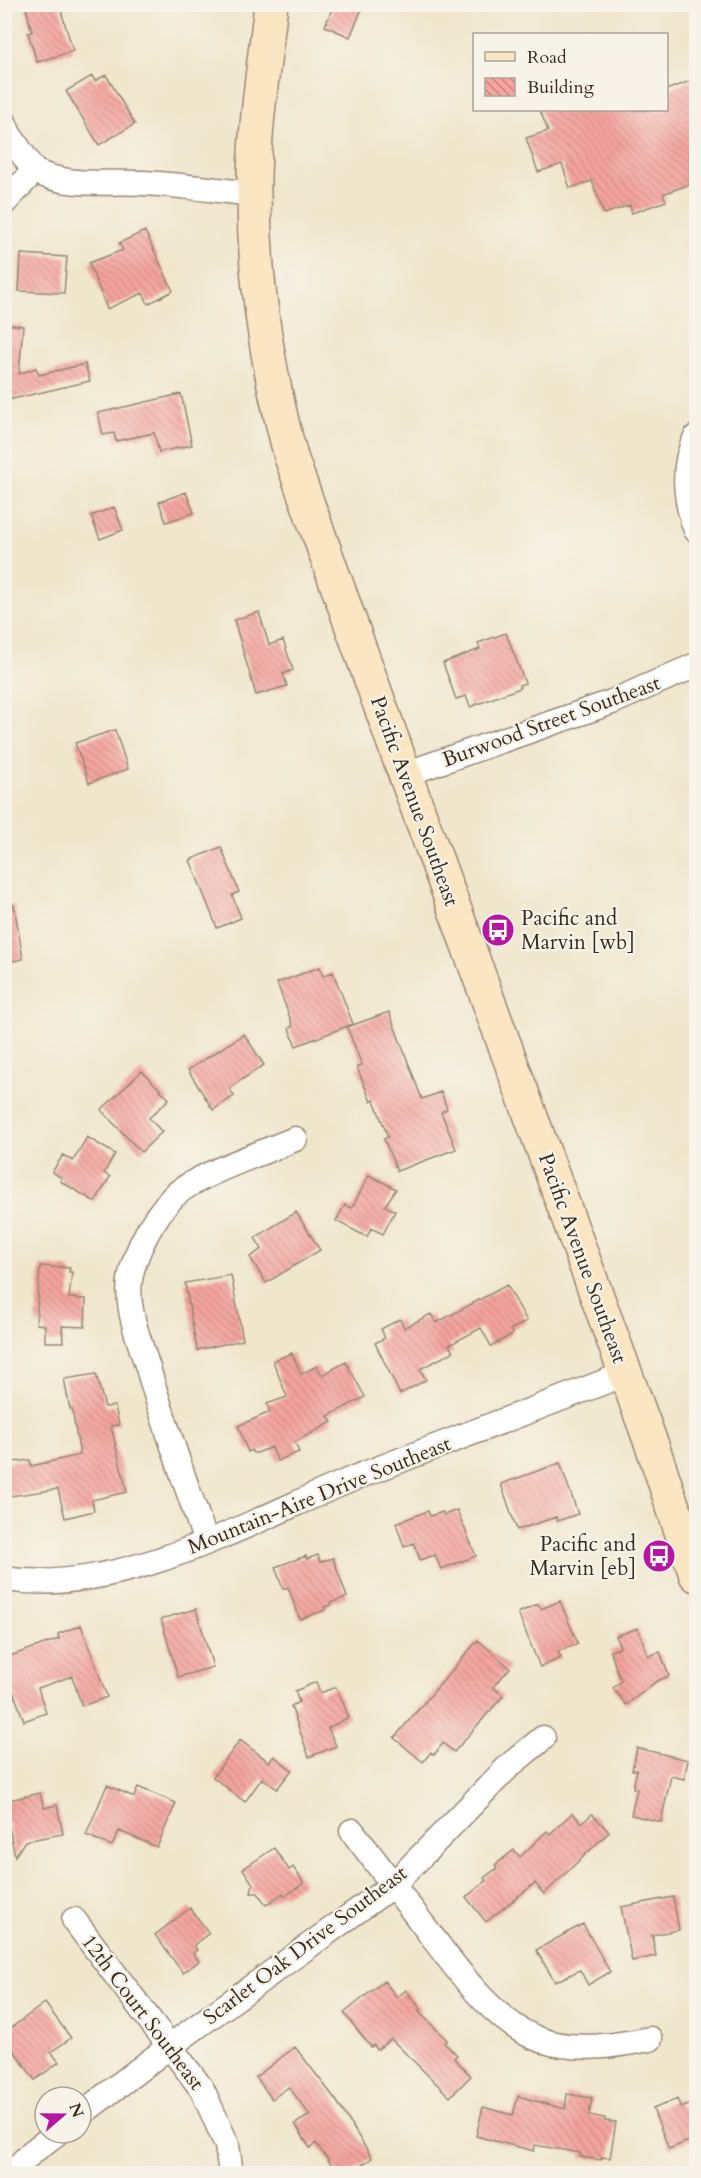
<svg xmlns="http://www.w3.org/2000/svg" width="701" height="2178" font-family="Cardo,serif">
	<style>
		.building { fill: url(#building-back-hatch) }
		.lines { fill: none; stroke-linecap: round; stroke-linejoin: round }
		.street-casing { stroke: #968875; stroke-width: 27 }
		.secondary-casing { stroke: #968875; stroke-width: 36 }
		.street { stroke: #fff; stroke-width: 24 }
		.secondary { stroke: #fbe6c4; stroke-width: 33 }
		.labels { text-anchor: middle; stroke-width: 4.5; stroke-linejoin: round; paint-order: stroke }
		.street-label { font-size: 21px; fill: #3b2a1e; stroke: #f7f3e8 }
		.poi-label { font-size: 21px; fill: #3b2a1e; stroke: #f7f3e8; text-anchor: start }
	</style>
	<defs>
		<pattern id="building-back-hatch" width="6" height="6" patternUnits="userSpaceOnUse" patternTransform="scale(1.5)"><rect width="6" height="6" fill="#f5a49f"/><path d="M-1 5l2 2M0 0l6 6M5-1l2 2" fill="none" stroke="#c88681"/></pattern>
	</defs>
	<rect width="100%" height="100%" fill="#f7f3e8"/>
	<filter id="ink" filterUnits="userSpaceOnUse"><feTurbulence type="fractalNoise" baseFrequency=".0167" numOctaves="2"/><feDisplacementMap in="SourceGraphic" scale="12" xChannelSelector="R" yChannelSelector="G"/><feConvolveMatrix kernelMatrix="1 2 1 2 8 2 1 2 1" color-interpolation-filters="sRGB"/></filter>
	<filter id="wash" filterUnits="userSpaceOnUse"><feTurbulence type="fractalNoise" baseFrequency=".008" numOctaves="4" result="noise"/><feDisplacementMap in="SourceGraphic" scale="24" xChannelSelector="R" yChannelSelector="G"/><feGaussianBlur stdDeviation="1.35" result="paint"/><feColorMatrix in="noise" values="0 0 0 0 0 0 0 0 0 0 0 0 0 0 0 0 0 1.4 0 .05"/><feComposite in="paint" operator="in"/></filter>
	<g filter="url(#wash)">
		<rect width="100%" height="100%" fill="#f0e6cc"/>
		<g id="blocks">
			<path class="building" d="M 25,4 L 59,4 L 73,51 L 37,62 L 28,33 L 32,32 Z
				M 334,4 L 364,4 L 350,37 L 325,26 Z
				M 106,75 L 135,124 L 99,145 L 66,91 L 92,76 L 95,81 Z
				M 696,79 L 696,182 L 663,194 L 666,201 L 632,213 L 630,205 L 604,214 L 592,181 L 570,188 L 562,164 L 538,172 L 526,138 L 548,131 L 540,110 L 666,110 L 666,90 Z
				M 145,231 L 173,291 L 148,304 L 143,293 L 107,309 L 89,263 L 123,250 L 119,243 Z
				M 21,254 L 67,257 L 64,293 L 19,291 Z
				M 4,324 L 23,326 L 19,374 L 36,368 L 39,375 L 85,364 L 90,381 L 4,401 Z
				M 181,394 L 192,445 L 159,452 L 154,433 L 116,441 L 114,433 L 103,435 L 98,413 Z
				M 186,492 L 194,513 L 166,522 L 159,502 Z
				M 114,507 L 123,530 L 100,539 L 91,516 Z
				M 259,612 L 269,645 L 283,640 L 293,670 L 283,674 L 287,686 L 256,695 L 234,620 Z
				M 506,633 L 525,683 L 519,685 L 520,688 L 470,707 L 466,696 L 456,699 L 443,663 L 480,649 L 478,643 Z
				M 115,730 L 128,769 L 89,783 L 75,743 Z
				M 221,847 L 239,892 L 232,895 L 241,918 L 217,928 L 190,860 Z
				M 14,905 L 23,959 L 4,963 L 4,906 Z
				M 320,967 L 323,976 L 333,972 L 353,1024 L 296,1046 L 289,1028 L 293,1026 L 277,983 Z
				M 389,1012 L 422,1099 L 441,1092 L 447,1109 L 441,1112 L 456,1149 L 397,1171 L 384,1139 L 388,1137 L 374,1100 L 371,1102 L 357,1067 L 362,1065 L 347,1027 Z
				M 244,1034 L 264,1065 L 229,1088 L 234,1096 L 213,1110 L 188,1070 Z
				M 142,1071 L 169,1099 L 149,1118 L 162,1132 L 141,1152 L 101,1110 Z
				M 87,1137 L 115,1154 L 104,1173 L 110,1177 L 95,1202 L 60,1181 L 62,1178 L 52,1172 L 63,1155 L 73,1161 Z
				M 369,1175 L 396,1189 L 385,1206 L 395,1211 L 383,1234 L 371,1228 L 367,1237 L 336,1221 L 345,1205 L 352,1208 Z
				M 296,1212 L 320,1250 L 266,1283 L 250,1257 L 262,1249 L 255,1238 Z
				M 40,1266 L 70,1268 L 69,1272 L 72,1272 L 69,1298 L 86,1299 L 85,1327 L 62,1326 L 63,1342 L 45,1342 L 45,1325 L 36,1324 Z
				M 231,1275 L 243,1340 L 197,1350 L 185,1283 Z
				M 507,1285 L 527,1321 L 510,1330 L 513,1334 L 491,1346 L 481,1328 L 449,1345 L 453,1352 L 420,1369 L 426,1380 L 400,1394 L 375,1343 L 385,1338 L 381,1329 L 400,1319 L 404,1328 L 431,1314 L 436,1323 Z
				M 292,1353 L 301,1374 L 317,1366 L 322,1375 L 346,1362 L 365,1397 L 328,1416 L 332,1422 L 295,1442 L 299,1452 L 277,1461 L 272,1447 L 257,1453 L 253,1453 L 251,1450 L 248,1452 L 238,1426 L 270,1412 L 267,1404 L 287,1397 L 273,1361 Z
				M 96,1374 L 105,1407 L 115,1406 L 119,1425 L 111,1426 L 127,1492 L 92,1500 L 94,1511 L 65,1518 L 58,1489 L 4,1497 L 4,1463 L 30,1460 L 31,1466 L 80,1455 L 72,1409 L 70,1409 L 64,1379 Z
				M 560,1463 L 578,1514 L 557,1521 L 556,1517 L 517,1530 L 501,1484 Z
				M 457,1510 L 476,1556 L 441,1569 L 435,1555 L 420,1560 L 414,1543 L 404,1547 L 396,1523 L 428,1511 L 430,1516 L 443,1512 L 444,1515 Z
				M 318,1555 L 320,1562 L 333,1558 L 347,1597 L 330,1603 L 331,1605 L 324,1607 L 325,1610 L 300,1619 L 288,1587 L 283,1589 L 275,1567 L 306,1556 L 307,1559 Z
				M 560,1601 L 578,1644 L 558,1651 L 561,1658 L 540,1667 L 518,1613 L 538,1604 L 541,1609 Z
				M 196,1609 L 213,1667 L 178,1677 L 161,1619 Z
				M 81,1625 L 107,1697 L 82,1706 L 72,1676 L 38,1688 L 46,1713 L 24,1721 L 4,1666 L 4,1658 L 59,1639 L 58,1634 Z
				M 638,1628 L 648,1656 L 660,1652 L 669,1676 L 657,1681 L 626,1705 L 613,1688 L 621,1681 L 610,1651 L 620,1648 L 616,1636 Z
				M 478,1640 L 510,1668 L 493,1687 L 503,1696 L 454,1752 L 443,1743 L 434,1755 L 431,1752 L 423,1762 L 394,1738 Z
				M 316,1682 L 320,1693 L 336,1687 L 349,1717 L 328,1728 L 336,1746 L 309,1757 L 291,1706 L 299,1702 L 295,1691 Z
				M 240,1740 L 269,1762 L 274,1756 L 292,1770 L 277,1789 L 262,1778 L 245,1802 L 213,1777 Z
				M 637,1748 L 688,1760 L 684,1779 L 671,1776 L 661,1822 L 631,1815 L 637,1789 L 633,1788 L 637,1770 L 632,1770 Z
				M 107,1785 L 134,1797 L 138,1787 L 176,1803 L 157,1847 L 119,1831 L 112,1846 L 86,1835 Z
				M 40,1793 L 44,1808 L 57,1805 L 63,1834 L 25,1841 L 15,1856 L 8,1822 L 4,1820 L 5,1801 Z
				M 572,1813 L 582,1823 L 592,1814 L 609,1832 L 544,1894 L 535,1883 L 486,1922 L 466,1897 L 486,1881 L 484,1878 L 497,1868 L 495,1865 L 514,1850 L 520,1857 L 547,1831 L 550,1834 Z
				M 274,1848 L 289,1870 L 293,1867 L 304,1883 L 285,1896 L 283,1893 L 266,1905 L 258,1893 L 251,1893 L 253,1884 L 243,1869 Z
				M 673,1897 L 679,1930 L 652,1935 L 656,1956 L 632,1961 L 621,1907 Z
				M 190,1908 L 209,1933 L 194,1945 L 197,1950 L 193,1953 L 199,1961 L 183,1973 L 155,1935 Z
				M 583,1924 L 610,1972 L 588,1985 L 580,1970 L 555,1982 L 536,1950 Z
				M 384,1981 L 397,1997 L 406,1990 L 421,2009 L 418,2011 L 447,2040 L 444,2043 L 457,2055 L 454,2058 L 471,2076 L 450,2097 L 391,2039 L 377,2050 L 374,2045 L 371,2047 L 344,2013 Z
				M 45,2003 L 71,2038 L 51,2052 L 59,2062 L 35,2080 L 4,2037 L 4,2033 Z
				M 295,2047 L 336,2100 L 372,2158 L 348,2174 L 338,2174 L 316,2143 L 310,2148 L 295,2124 L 310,2115 L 289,2087 L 272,2099 L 256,2077 Z
				M 567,2094 L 592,2098 L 589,2115 L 605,2118 L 605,2121 L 616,2122 L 610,2158 L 602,2157 L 601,2160 L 580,2157 L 580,2153 L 535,2145 L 534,2151 L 476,2136 L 483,2107 L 513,2115 L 518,2096 L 565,2109 Z
				M 677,2099 L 681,2108 L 696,2102 L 696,2138 L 669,2149 L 653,2109 Z"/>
		</g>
	</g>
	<g filter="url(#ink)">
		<use href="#blocks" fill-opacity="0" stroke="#968875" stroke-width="1.5"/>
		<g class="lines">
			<g class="street-casing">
				<path id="street" d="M 4,122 L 9,134 L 34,171 L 4,203
					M 34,171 C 70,188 104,181 143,183 C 180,185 217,190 253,194
					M 696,437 C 681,465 685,501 696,530
					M 405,774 L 612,702 L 696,665
					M 206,1542 C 186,1484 165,1427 148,1368 C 139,1339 124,1305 131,1274 C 137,1248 153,1218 172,1198 C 192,1176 265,1152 295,1139
					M 4,1579 C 123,1597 255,1518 362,1475 C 450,1441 538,1408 625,1374
					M 352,1831 C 376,1862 400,1894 424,1926 C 453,1964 494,2024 541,2040 C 576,2052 614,2046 650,2039
					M 74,1920 L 202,2089 L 227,2145 L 231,2174
					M 81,2114 L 170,2046 L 393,1885 L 509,1766 L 543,1738
					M 11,2174 L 31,2153 L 57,2133"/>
			</g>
			<g class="secondary-casing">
				<path id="secondary" d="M 271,4 C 264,66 253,134 254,195 C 254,283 268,372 291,457 L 399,758 L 654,1451 L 696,1575"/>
			</g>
			<use href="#street" class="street"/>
			<use href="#secondary" class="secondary"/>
		</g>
	</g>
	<defs>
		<g id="bus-disc" transform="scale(1.725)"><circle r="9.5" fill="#b5179e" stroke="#f7f3e8"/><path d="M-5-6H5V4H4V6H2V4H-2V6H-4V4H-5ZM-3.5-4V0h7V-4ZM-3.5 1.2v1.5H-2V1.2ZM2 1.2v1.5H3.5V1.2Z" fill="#fff"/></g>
	</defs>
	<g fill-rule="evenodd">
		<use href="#bus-disc" x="498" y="930"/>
		<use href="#bus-disc" x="659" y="1556"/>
	</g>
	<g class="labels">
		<g class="street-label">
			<text transform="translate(551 721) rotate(-20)" y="7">Burwood Street Southeast</text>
			<text transform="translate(415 801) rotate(70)" y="7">Pacific Avenue Southeast</text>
			<text transform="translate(583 1258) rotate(70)" y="7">Pacific Avenue Southeast</text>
			<text transform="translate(319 1495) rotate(-22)" y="7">Mountain-Aire Drive Southeast</text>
			<text transform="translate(305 1945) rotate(-37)" y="7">Scarlet Oak Drive Southeast</text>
			<text transform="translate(143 2012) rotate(53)" y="7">12th Court Southeast</text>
		</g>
		<g class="poi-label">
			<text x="521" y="925">Pacific and<tspan x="521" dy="24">Marvin [wb]</tspan></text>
			<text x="636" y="1551" text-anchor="end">Pacific and<tspan x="636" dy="24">Marvin [eb]</tspan></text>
		</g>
	</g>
	<rect width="701" height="2178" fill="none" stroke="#f7f3e8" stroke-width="24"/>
	<rect x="473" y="33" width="195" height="78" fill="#f7f3e8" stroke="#aca397" stroke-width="1.5"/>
	<rect x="485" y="52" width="30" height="9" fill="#fbe6c4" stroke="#aca397" stroke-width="1.5"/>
	<text x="527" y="63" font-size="18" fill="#3b2a1e">Road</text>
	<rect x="485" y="78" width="30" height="18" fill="url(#building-back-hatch)" stroke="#aca397" stroke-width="1.5"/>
	<text x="527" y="93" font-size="18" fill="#3b2a1e">Building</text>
	<g transform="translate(63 2115) rotate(70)"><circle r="28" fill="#f7f3e8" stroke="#aca397" stroke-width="1.5"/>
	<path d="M0-4.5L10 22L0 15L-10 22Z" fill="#b5179e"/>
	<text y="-9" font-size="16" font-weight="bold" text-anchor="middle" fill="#3b2a1e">N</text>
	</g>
</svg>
